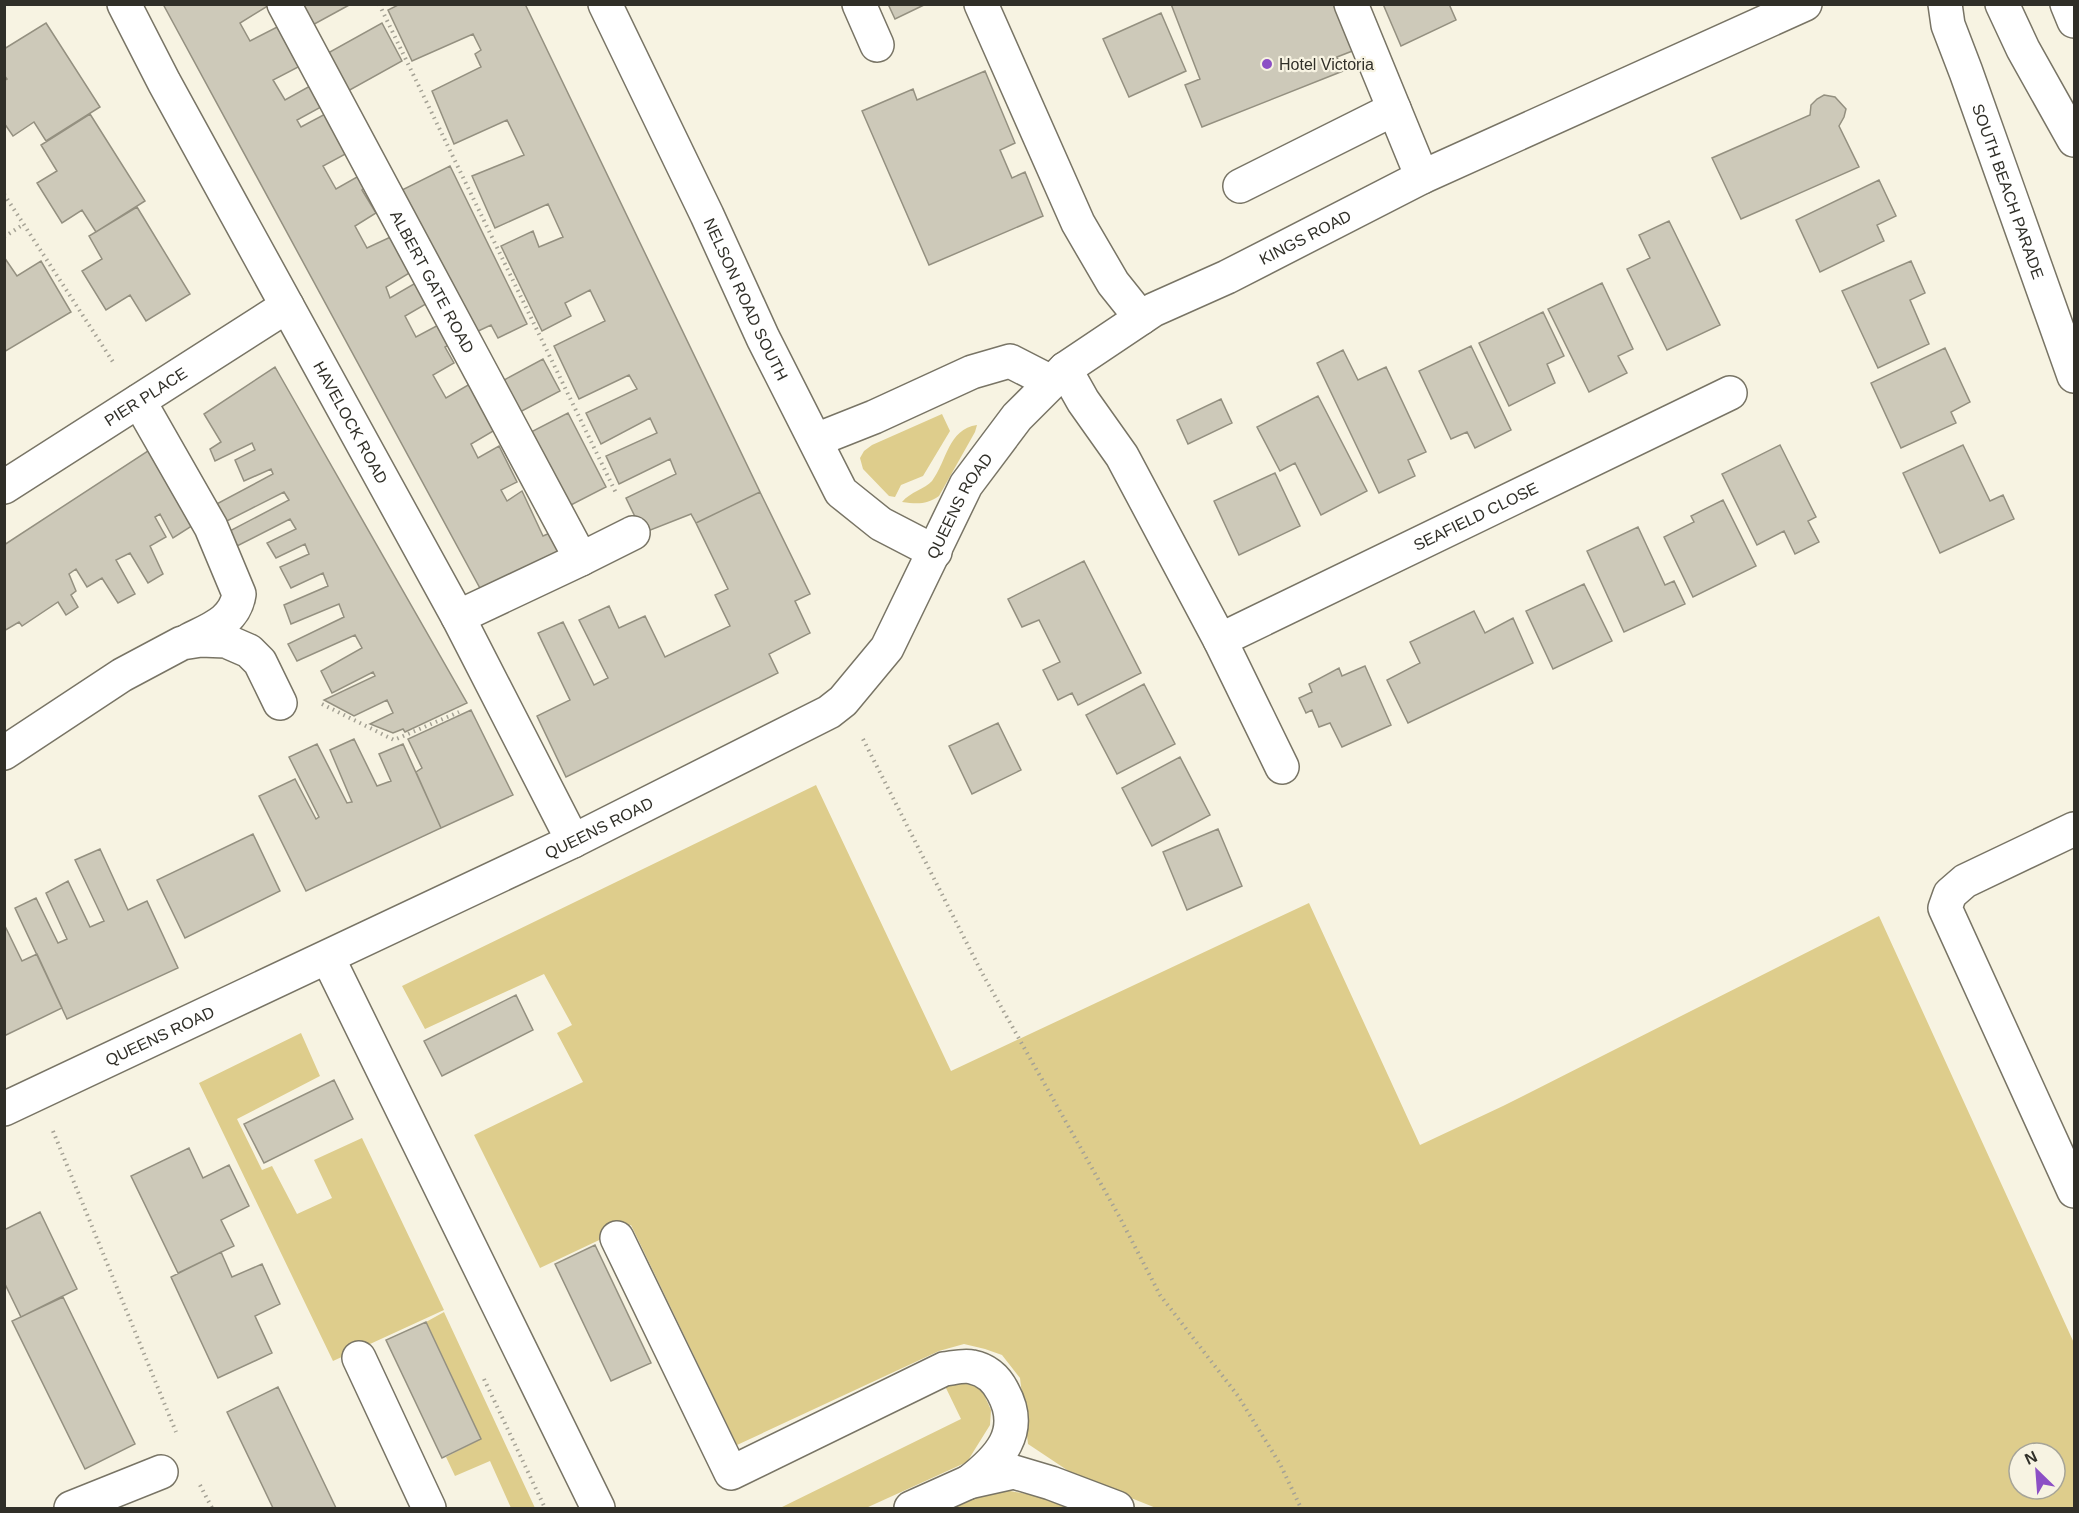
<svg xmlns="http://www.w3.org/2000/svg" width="2079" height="1513" font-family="Helvetica,sans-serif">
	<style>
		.green { fill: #decd8c; fill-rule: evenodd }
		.building { fill: #cdc9b9; stroke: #949080; stroke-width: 1.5 }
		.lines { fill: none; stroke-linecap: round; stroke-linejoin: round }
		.minor-casing { stroke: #787465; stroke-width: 36 }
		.path { stroke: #a5a295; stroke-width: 4; stroke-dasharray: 1.5 4.5; stroke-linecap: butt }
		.minor { stroke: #fff; stroke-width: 33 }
		.poi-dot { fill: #8c4fc5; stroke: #f7f3e2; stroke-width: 2 }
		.labels { text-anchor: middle; stroke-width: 4.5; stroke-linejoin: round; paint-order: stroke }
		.poi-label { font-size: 16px; fill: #302f28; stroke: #f7f3e2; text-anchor: start }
		.street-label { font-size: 16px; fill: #302f28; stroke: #f7f3e2 }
	</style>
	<rect width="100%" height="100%" fill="#f7f3e2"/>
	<path class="green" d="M 942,414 L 950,431 L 923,476 L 901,485 L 895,497 L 889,496 L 863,469 L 860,458 L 864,451 L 872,445 Z
		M 977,425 L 975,432 L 939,496 C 926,505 917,504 902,502 C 910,492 925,489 932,481 C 947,461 948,429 977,425 Z
		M 816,785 L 951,1071 L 1309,903 L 1420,1145 L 1503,1106 L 1879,916 L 2074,1343 L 2074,1508 L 1156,1508 L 1076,1476 L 1028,1444 L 1020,1378 L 1002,1355 L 985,1349 L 964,1344 L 939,1351 L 737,1445 L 631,1225 L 540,1268 L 474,1135 L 583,1082 L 557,1033 L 572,1025 L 544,974 L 425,1029 L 402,986 ZM 2019,1453 L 2055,1453 L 2055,1489 L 2019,1489 Z
		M 301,1033 L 320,1076 L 237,1119 L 262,1170 L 272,1166 L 297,1214 L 332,1198 L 314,1160 L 362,1138 L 444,1310 L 333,1361 L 199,1083 Z
		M 444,1312 L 535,1508 L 511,1508 L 490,1461 L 455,1476 L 446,1457 L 481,1439 L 426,1322 Z
		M 963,1383 L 981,1388 L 991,1410 L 990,1425 L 967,1462 L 866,1508 L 780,1508 L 961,1419 L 945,1386 Z
		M 1005,1490 L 1054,1499 L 1075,1508 L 952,1508 L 970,1499 Z"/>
	<path class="building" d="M 163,4 L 271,4 L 240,23 L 250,41 L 283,24 L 304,64 L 273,80 L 285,100 L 310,86 L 321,107 L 297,120 L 301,127 L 329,112 L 351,151 L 323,166 L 336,189 L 364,173 L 370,186 L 362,190 L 376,213 L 355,226 L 367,248 L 397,234 L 416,269 L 386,287 L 390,298 L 419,281 L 431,301 L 405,316 L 416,337 L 444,322 L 455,342 L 445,347 L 454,363 L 433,375 L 446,398 L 475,381 L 500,427 L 471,444 L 478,458 L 499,446 L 517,482 L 501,490 L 507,501 L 522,491 L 543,536 L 557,530 L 565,549 L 481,590 Z
		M 297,4 L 351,4 L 309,27 Z
		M 400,4 L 525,4 L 760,492 L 696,523 L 691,514 L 648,531 L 640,527 L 626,498 L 676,474 L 670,459 L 619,484 L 606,456 L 657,433 L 650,418 L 601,444 L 586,413 L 637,389 L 629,375 L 579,399 L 554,346 L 605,321 L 590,290 L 565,303 L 571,316 L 542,331 L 501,246 L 533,231 L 539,247 L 563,237 L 548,204 L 495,228 L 472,176 L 524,155 L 507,120 L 454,144 L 432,91 L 481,67 L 475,54 L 481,50 L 473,34 L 412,61 L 388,10 Z
		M 888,4 L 926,4 L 895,19 Z
		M 1171,4 L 1337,4 L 1355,50 L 1337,57 L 1343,71 L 1202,127 L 1185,85 L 1200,79 Z
		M 1383,4 L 1449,4 L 1456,20 L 1401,46 Z
		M 1161,13 L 1186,71 L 1129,97 L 1103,39 Z
		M 46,23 L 100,107 L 46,141 L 34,122 L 13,136 L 4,123 L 4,81 L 7,79 L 4,75 L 4,49 Z
		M 382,23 L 402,61 L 348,91 L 328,53 Z
		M 985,71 L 1015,143 L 1000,150 L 1012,178 L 1025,172 L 1043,216 L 929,265 L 862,111 L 913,89 L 917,100 Z
		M 1824,95 L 1835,97 L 1846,109 L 1844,117 L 1839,126 L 1859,167 L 1741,219 L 1712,158 L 1810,115 L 1811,105 L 1817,99 Z
		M 90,114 L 145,201 L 96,232 L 82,210 L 62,223 L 37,183 L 57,171 L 41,145 Z
		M 450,166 L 527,324 L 498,338 L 491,325 L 472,334 L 402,190 Z
		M 1879,180 L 1896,216 L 1877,225 L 1884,241 L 1820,272 L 1796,220 Z
		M 137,207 L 190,294 L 146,321 L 130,295 L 106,310 L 82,271 L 102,259 L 89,236 Z
		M 1669,221 L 1720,325 L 1667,350 L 1627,269 L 1650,258 L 1639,235 Z
		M 4,257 L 17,276 L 41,261 L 71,312 L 4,352 Z
		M 1911,261 L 1925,293 L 1910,300 L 1929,344 L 1878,368 L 1842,291 Z
		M 1602,283 L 1633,349 L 1618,356 L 1627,373 L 1589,392 L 1548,309 Z
		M 1543,312 L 1564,356 L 1547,364 L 1555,383 L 1509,406 L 1479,343 Z
		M 1471,346 L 1511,430 L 1475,448 L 1467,432 L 1451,439 L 1419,371 Z
		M 1945,348 L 1970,402 L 1951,412 L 1956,423 L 1901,448 L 1871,383 Z
		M 1343,350 L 1358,380 L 1386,367 L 1426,452 L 1408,460 L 1415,476 L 1379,493 L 1317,363 Z
		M 543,359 L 560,391 L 520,412 L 504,380 Z
		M 275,367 L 467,703 L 405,732 L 403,729 L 393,733 L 370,724 L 393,713 L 387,700 L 354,716 L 324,700 L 375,676 L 373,672 L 332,693 L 321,671 L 362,648 L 355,635 L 297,661 L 288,644 L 344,617 L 339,604 L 291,624 L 284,605 L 328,586 L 323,573 L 291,588 L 280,567 L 309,554 L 305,544 L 276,558 L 267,543 L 296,529 L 290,519 L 233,548 L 224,534 L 289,500 L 284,492 L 219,525 L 209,508 L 273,474 L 271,469 L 244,481 L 235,460 L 255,450 L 252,443 L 215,461 L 210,449 L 221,442 L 204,414 Z
		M 1318,396 L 1367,491 L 1321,515 L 1295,463 L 1280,471 L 1257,427 Z
		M 1221,399 L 1232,423 L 1188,444 L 1177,420 Z
		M 568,413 L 606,487 L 569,506 L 531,432 Z
		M 157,445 L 198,522 L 173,538 L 160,514 L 155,517 L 166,537 L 150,546 L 163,574 L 148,583 L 130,553 L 116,560 L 135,594 L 118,603 L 102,578 L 87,587 L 76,569 L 69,574 L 76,591 L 71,595 L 78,607 L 66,615 L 58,602 L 22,626 L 19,622 L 4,631 L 4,545 Z
		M 1780,445 L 1816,517 L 1808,521 L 1819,542 L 1795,554 L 1784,531 L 1757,545 L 1722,474 Z
		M 1963,445 L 1990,501 L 2003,495 L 2014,519 L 1940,553 L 1903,473 Z
		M 1275,473 L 1300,526 L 1239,555 L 1214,501 Z
		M 760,492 L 810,594 L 795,601 L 810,633 L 769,654 L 778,673 L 566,777 L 537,716 L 570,700 L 538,633 L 563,622 L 594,685 L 608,678 L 579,620 L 609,606 L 619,628 L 645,616 L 665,657 L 730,626 L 715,595 L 728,589 L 696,523 Z
		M 1723,500 L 1756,566 L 1693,597 L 1664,537 L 1694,522 L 1691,516 Z
		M 1638,527 L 1665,585 L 1674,581 L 1685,604 L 1624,632 L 1587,551 Z
		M 1084,561 L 1141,673 L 1078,705 L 1072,693 L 1058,700 L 1043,670 L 1060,662 L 1039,620 L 1022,627 L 1008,599 Z
		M 1584,584 L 1612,641 L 1553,669 L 1526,611 Z
		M 1474,611 L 1485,633 L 1513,618 L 1533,663 L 1408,723 L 1387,680 L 1420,663 L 1410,642 Z
		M 1365,666 L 1391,725 L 1342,747 L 1330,723 L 1319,727 L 1312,710 L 1306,713 L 1299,698 L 1312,692 L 1309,684 L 1339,668 L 1342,676 Z
		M 1144,684 L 1175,744 L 1117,774 L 1086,715 Z
		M 471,710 L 513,795 L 441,828 L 416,772 L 422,768 L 408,739 Z
		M 998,723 L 1021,770 L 972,794 L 949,746 Z
		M 354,739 L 377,786 L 391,781 L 379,754 L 403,744 L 441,828 L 306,891 L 259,796 L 295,779 L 316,819 L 319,817 L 289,757 L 317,744 L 347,803 L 352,802 L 330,750 Z
		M 1180,757 L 1210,815 L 1152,846 L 1122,788 Z
		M 1218,829 L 1242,886 L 1187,910 L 1163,852 Z
		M 253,834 L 280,891 L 185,938 L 157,880 Z
		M 100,849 L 128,910 L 147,901 L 178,968 L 67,1019 L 15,908 L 36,898 L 58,943 L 67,939 L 46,893 L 68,881 L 90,927 L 104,921 L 75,860 Z
		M 4,924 L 22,961 L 37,954 L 62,1008 L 4,1036 Z
		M 516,995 L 533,1030 L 442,1076 L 424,1041 Z
		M 334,1080 L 353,1119 L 264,1163 L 244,1124 Z
		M 189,1148 L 203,1178 L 229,1165 L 249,1206 L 221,1220 L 234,1246 L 178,1273 L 131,1176 Z
		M 40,1212 L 77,1289 L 21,1317 L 4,1282 L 4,1230 Z
		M 595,1245 L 651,1363 L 611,1381 L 555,1264 Z
		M 221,1252 L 232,1277 L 262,1264 L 280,1304 L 255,1316 L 272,1353 L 218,1378 L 171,1277 Z
		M 63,1297 L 135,1444 L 85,1469 L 12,1321 Z
		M 426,1322 L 481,1439 L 442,1458 L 386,1340 Z
		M 278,1387 L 336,1508 L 273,1508 L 227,1412 Z"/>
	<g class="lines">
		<g class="minor-casing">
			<g id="minor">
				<path id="s1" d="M 124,4 L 164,82 L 458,617 L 573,841"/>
				<path id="s2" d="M 284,4 L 581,559 L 458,617"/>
				<path id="s3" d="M 605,4 L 707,215 L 763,338 L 841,492 L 881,524 L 935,552"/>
				<path d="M 859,4 L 877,45"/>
				<path d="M 981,4 L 1078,223 L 1113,283 L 1141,318"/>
				<path d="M 1351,4 L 1422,177"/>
				<path id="s4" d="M 1945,4 L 1948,25 L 1966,72 L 2074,376"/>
				<path d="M 2002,4 L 2023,49 L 2074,140"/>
				<path d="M 2067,4 L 2074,21"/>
				<path d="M 1240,186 L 1394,109"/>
				<path d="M 1065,369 L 1083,401 L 1122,456 L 1220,640 L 1282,767"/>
				<path d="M 139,401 L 211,527 L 239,594 C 235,621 211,629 189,640"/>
				<path d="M 816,440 L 874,417 L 972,372 L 1010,361 L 1051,382"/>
				<path id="s5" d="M 4,487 L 287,306"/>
				<path d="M 581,559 L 633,533"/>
				<path id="s6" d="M 1220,640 L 1730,393"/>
				<path d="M 4,753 L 122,675 L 182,643 L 201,640 L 226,641 L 249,651 L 260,662 L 280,703"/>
				<path d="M 2074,829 L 1965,881 L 1950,894 L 1945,908 L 2074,1191"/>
				<path d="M 328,958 L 598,1508"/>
				<path id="s7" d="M 4,1109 L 573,841 L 829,712 L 843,701 L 887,648 L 966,485 L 1017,417 L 1065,369 L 1153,310 L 1227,277 L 1422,177 L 1805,4"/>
				<path d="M 617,1238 L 731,1473 L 944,1369 C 953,1368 964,1365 972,1367 C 987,1370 997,1380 1003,1392 C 1025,1432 999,1459 969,1482"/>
				<path d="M 359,1358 L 429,1508"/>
				<path d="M 71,1508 L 161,1472"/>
				<path d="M 911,1508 L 969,1482 L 1014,1472 L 1051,1483 L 1117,1508"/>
			</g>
		</g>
		<path class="path" d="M 379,4 L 616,493
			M 4,194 L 115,365
			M 4,237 L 24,224
			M 322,704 L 394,740 L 459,712
			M 863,739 L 982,973 L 1119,1216 L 1160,1295 L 1238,1396 L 1280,1464 L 1301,1508
			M 53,1131 L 176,1432
			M 484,1379 L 545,1508
			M 200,1485 L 212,1508"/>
		<use href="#minor" class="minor"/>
	</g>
	<circle class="poi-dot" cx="1267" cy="64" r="6"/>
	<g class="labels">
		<g class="poi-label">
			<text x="1279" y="70">Hotel Victoria</text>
		</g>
		<g class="street-label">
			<text dy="6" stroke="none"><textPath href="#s4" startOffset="198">SOUTH BEACH PARADE</textPath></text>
			<text dy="6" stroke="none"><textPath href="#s7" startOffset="1611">KINGS ROAD</textPath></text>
			<text dy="6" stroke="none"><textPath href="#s2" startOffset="315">ALBERT GATE ROAD</textPath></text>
			<text dy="6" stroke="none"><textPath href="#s3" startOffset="327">NELSON ROAD SOUTH</textPath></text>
			<text dy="6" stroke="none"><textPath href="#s5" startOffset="168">PIER PLACE</textPath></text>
			<text dy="6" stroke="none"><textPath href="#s1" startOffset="476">HAVELOCK ROAD</textPath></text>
			<text dy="6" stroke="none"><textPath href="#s7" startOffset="1162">QUEENS ROAD</textPath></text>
			<text dy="6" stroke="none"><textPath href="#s6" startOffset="284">SEAFIELD CLOSE</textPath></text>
			<text dy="6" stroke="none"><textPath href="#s7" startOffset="658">QUEENS ROAD</textPath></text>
			<text dy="6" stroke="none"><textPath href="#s7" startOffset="172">QUEENS ROAD</textPath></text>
		</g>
	</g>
	<rect width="2079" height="1513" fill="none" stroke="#302f28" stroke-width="12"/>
	<g transform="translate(2037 1471) rotate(335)"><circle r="28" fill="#f7f3e2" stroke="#a7a598" stroke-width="1.5"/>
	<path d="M0-4.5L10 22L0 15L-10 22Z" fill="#8c4fc5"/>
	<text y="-9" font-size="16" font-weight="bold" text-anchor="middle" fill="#302f28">N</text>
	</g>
</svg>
